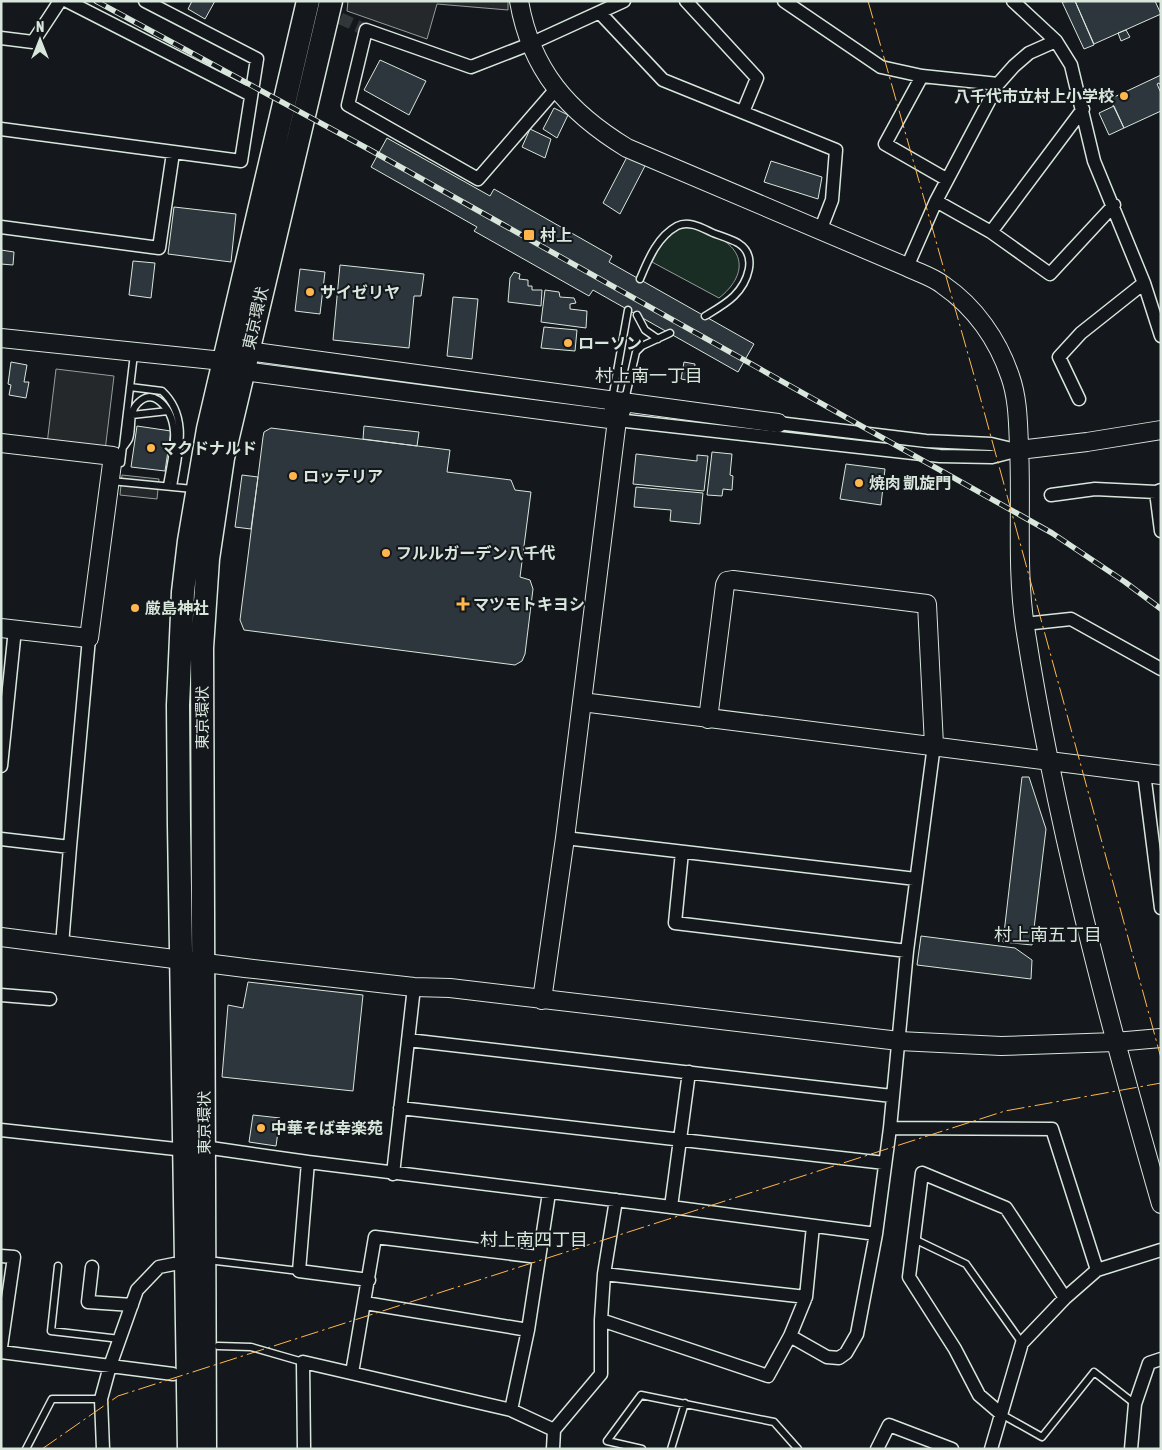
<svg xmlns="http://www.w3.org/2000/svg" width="1162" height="1450" font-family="'Asap Condensed','Noto Sans JP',sans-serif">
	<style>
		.green { fill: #1a2d24; stroke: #939e99 }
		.parking { fill: #24282b; stroke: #939e99 }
		.building { fill: #2c363c; stroke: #d8e6dc }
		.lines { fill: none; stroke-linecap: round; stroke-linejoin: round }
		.street-tunnel { stroke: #313739; stroke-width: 12; stroke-dasharray: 12 6; stroke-linecap: butt }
		.lane-casing { stroke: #d8e6dc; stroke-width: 9 }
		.street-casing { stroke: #d8e6dc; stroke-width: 15 }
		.secondary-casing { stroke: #d8e6dc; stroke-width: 20 }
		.highway-casing { stroke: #d8e6dc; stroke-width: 25 }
		.lane { stroke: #14181c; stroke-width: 6 }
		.street { stroke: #14181c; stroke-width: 12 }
		.secondary { stroke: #14181c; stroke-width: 18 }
		.highway { stroke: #14181c; stroke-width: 22 }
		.rail-casing { stroke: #d8e6dc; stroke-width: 5.5 }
		.rail { stroke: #14181c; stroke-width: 4; stroke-dasharray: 11; stroke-linecap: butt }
		.power { stroke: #ffb74d; stroke-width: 1; stroke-dasharray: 18 4 2.5 4; stroke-linecap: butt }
		.poi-dot { fill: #ffb74d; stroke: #14181c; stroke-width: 2 }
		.labels { text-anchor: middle; stroke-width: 4; stroke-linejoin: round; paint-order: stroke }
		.poi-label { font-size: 16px; font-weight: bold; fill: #d8e6dc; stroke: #14181c; text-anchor: start }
		.street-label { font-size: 16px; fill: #d8e6dc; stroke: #14181c }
		.neighbourhood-label { font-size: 18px; fill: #d8e6dc; stroke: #14181c }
	</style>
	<rect width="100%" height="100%" fill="#14181c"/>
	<path class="green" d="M 681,227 C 692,227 700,230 711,234 C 746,248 748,275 719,298 L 652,262 L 665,237 Z"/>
	<path class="parking" d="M 348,1 L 508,1 L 508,10 L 437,4 L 427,39 L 347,11 Z
		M 56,369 L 114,376 L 105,451 L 47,444 Z
		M 122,475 L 159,479 L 157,499 L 120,495 Z"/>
	<path class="building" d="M 192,1 L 215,1 L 205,19 L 188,9 Z
		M 1075,1 L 1094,45 L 1084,49 L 1062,2 Z
		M 1075,1 L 1155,1 L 1161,14 L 1094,44 Z
		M 1126,30 L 1130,37 L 1121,41 L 1118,33 Z
		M 380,60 L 426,81 L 409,115 L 364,90 Z
		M 1161,75 L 1161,86 L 1159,83 L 1157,84 L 1161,93 L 1161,111 L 1124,128 L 1110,99 Z
		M 1114,106 L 1124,128 L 1109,135 L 1099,113 Z
		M 554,108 L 568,115 L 557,138 L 543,129 Z
		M 530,129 L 551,139 L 545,158 L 522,147 Z
		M 387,138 L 490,196 L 494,189 L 612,256 L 609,262 L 754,344 L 738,372 L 593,290 L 589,296 L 474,231 L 477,227 L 371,167 Z
		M 628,155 L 646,164 L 620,214 L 603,203 Z
		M 771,161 L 822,177 L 818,199 L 764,182 Z
		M 174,207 L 236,214 L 231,262 L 168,254 Z
		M 1,250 L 14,252 L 13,265 L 1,264 Z
		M 133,261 L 155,263 L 151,298 L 129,295 Z
		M 340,265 L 424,274 L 421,296 L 414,296 L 409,348 L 333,340 Z
		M 300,269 L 325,272 L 320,314 L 295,311 Z
		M 514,272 L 520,274 L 519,279 L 528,280 L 528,286 L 532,286 L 532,290 L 542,290 L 541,306 L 508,302 L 510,278 Z
		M 545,290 L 559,292 L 560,297 L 574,298 L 576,303 L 570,304 L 570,309 L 587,311 L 586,328 L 541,322 Z
		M 453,297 L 478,299 L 472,359 L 447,356 Z
		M 544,327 L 577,330 L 575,351 L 541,348 Z
		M 11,362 L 27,365 L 24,382 L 29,382 L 26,398 L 9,395 L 11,385 L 8,384 Z
		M 684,362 L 695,364 L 693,381 L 681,379 Z
		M 137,426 L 171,431 L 165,471 L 131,467 Z
		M 364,426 L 419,432 L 417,446 L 363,439 Z
		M 271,428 L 450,450 L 447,472 L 511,480 L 515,490 L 531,492 L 520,577 L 530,580 L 533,589 L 525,654 L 522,661 L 515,665 L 244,630 L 240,620 L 263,437 L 264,432 Z
		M 712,452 L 732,454 L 730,475 L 733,476 L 732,490 L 723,489 L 722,496 L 707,495 Z
		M 636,454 L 697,461 L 697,455 L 708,456 L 704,491 L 633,484 Z
		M 846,464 L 885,469 L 881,505 L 840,499 Z
		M 242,475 L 258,477 L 251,529 L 235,527 Z
		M 636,487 L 703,493 L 700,524 L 670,521 L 671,510 L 634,507 Z
		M 1022,777 L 1029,777 L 1046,829 L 1032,945 L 1003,942 Z
		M 921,936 L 1015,948 L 1032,960 L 1031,979 L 917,965 Z
		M 248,982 L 363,995 L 353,1091 L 222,1077 L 228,1005 L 243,1008 Z
		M 253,1115 L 280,1118 L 276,1146 L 249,1142 Z"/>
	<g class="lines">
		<path class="street-tunnel" d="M 324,11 L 366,30"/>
		<g class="lane-casing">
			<path id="lane" d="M 640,279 C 648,260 657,237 677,226 C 689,220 702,228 713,233 C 721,236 731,239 738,243 C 759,256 747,283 734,296 C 726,304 715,310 705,316
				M 637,315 L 645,330 L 658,339
				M 130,387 L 162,391 C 190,417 178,454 173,487
				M 612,399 L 628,310
				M 625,400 L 636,352 L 642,346 L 670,333
				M 132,415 L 168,411
				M 122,449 C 124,446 127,443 129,439 C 133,428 128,412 138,403 C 144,397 151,395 158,400 C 185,420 171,459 167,486
				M 121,463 L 134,354
				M 111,481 L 193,489
				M 914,1239 L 966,1264 L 1022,1343
				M 216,1261 L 299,1271
				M 58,1266 L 51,1331 L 120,1339
				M 218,1346 L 251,1347 L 303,1362
				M 1001,1414 L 1042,1437 L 1094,1372 L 1135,1404
				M 26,1449 L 52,1399 L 101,1399
				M 642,1449 L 607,1441 L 641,1395 L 774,1422 L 798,1449
				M 671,1449 L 685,1403"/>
		</g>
		<g class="street-casing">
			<path id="street" d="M 67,1 L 251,95
				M 686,1 L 757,78 L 743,112
				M 784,1 L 881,67 L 922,76 L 998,84
				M 1013,1 L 1056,41 L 1071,65 L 1094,161 L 1144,283 L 1161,336
				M 600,13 L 663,80 L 836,150 L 832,200 L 820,231
				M 1,38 L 33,42 L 60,1
				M 922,76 L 885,144 L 946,179
				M 556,89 L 478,179 L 348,105 L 366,30 L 471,67 L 530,44 L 624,1
				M 1,129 L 241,161 L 257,59 L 145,1
				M 936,201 L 991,232 L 1050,274 L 1114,205
				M 1,227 L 159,248 L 173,153
				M 991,232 L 1083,109
				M 907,267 L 936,201 L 998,84 L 1014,66 L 1029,53 L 1056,41
				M 1079,399 L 1059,357 L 1081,333 L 1144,283
				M 617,420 L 940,456 L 992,457 L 1019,450
				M 778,423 L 926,441 L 991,444 L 1016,450
				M 1156,492 L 1161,531
				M 1051,495 L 1095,489 L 1156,492 L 1161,490
				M 1024,624 L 1071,619 L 1161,669
				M 1,766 L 15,629
				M 1144,773 L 1161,908
				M 565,838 L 916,879
				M 1,839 L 70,847 L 89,638
				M 682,852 L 675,923 L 907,951
				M 62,945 L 70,847
				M 1,995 L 50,999
				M 408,1040 L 892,1096
				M 400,1108 L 885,1163
				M 890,1128 L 1052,1129 L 1097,1270
				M 1,1130 L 185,1150
				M 204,1147 L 308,1162
				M 393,1174 L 414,987
				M 671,1207 L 689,1072
				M 1,1256 L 14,1257 L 1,1347
				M 92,1267 L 88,1302 L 132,1305
				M 604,1274 L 806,1297
				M 369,1280 L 299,1271 L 308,1162 L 671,1207 L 876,1234
				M 365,1303 L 528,1330
				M 601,1320 L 768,1376 L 790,1336 L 806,1297 L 813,1226
				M 790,1336 L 827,1357 L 839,1358 L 846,1353 L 857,1334 L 876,1234 L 890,1128 L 907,951 L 934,745
				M 1,1352 L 173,1374
				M 352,1373 L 375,1237 L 538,1257
				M 511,1410 L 528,1330 L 549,1193
				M 1000,1413 L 979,1395 L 955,1349 L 909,1277 L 922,1173 L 1006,1208 L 1065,1298
				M 103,1449 L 101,1399 L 110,1366 L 137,1290 L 159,1267 L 174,1264
				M 304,1449 L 303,1362 L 511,1410 L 554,1430
				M 553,1449 L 554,1430 L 601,1374 L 601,1320 L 604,1274 L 616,1200
				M 877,1449 L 889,1425 L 952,1449
				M 991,1449 L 1022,1343 L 1065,1298 L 1097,1270 L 1161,1250
				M 1131,1449 L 1135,1404 L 1149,1363 L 1161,1359"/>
		</g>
		<g class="secondary-casing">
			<path id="secondary" d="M 519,1 C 531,70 568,112 627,148 L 907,267 C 919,273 933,277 943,285 C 975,307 998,340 1010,376 C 1018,398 1018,423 1019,446 C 1022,506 1016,567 1025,627 C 1055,820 1107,1016 1161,1204
				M 1,338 L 223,361 L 243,371 L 617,420 L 625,401
				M 237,355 L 247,351 L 778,423
				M 1,443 L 113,456 L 89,638 L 1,628
				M 1019,450 L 1087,442 L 1161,430
				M 582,702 L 1161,775
				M 708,719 L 725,585 L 727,581 L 733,580 L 927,604 L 934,745
				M 1,937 L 245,968 L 414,987 L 450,988 L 899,1041 L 1001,1046 L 1115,1042 L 1161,1038
				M 542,1000 L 565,838 L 617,420 L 612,400"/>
		</g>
		<g class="highway-casing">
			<path id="highway" d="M 189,1449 L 179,825 L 178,705 L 183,592 L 189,541 L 208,429 L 308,1
				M 205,1449 L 202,648 L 208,559 L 223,458 L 331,1"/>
		</g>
		<use href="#lane" class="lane"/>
		<use href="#street" class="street"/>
		<use href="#secondary" class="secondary"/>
		<use href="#highway" class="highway"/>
		<g class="rail-casing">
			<path id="rail" d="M 96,1 L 372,151 L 1052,533 L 1125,582 L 1161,609"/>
		</g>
		<use href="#rail" class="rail"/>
		<path class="power" d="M 868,1 L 979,393 L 1161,1058
			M 42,1449 L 118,1396 L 1005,1111 L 1161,1083"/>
	</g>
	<g class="poi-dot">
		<circle cx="1124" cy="96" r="5"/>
		<rect x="523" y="229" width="12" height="12" rx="2.5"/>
		<circle cx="310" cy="292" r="5"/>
		<circle cx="568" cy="343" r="5"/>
		<circle cx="151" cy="448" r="5"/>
		<circle cx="293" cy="476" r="5"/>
		<circle cx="859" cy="483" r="5"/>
		<circle cx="386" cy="553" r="5"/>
		<path d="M460.5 596.5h5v5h5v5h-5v5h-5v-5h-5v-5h5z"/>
		<circle cx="135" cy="608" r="5"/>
		<circle cx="261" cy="1128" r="5"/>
	</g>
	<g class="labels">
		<g class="poi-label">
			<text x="1114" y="102" text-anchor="end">八千代市立村上小学校</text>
			<text x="540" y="241">村上</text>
			<text x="320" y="298">サイゼリヤ</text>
			<text x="578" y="349">ローソン</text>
			<text x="161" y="454">マクドナルド</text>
			<text x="303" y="482">ロッテリア</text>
			<text x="869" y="489">焼肉 凱旋門</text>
			<text x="396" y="559">フルルガーデン八千代</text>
			<text x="473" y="610">マツモトキヨシ</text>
			<text x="145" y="614">厳島神社</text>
			<text x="271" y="1134">中華そば幸楽苑</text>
		</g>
		<g class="street-label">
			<text transform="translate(255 318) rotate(-77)" y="6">東京環状</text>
			<text transform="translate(202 718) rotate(-90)" y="6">東京環状</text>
			<text transform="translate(204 1123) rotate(-90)" y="6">東京環状</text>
		</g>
		<g class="neighbourhood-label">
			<text x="649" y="382">村上南一丁目</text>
			<text x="1048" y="941">村上南五丁目</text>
			<text x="534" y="1246">村上南四丁目</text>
		</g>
	</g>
	<rect width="1162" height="1450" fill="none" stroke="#d8e6dc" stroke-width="5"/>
	<g transform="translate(40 40)" stroke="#14181c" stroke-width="4" paint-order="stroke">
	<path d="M0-4L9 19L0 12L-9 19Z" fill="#d8e6dc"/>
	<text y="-8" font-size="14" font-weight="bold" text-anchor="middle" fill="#d8e6dc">N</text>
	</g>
</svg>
